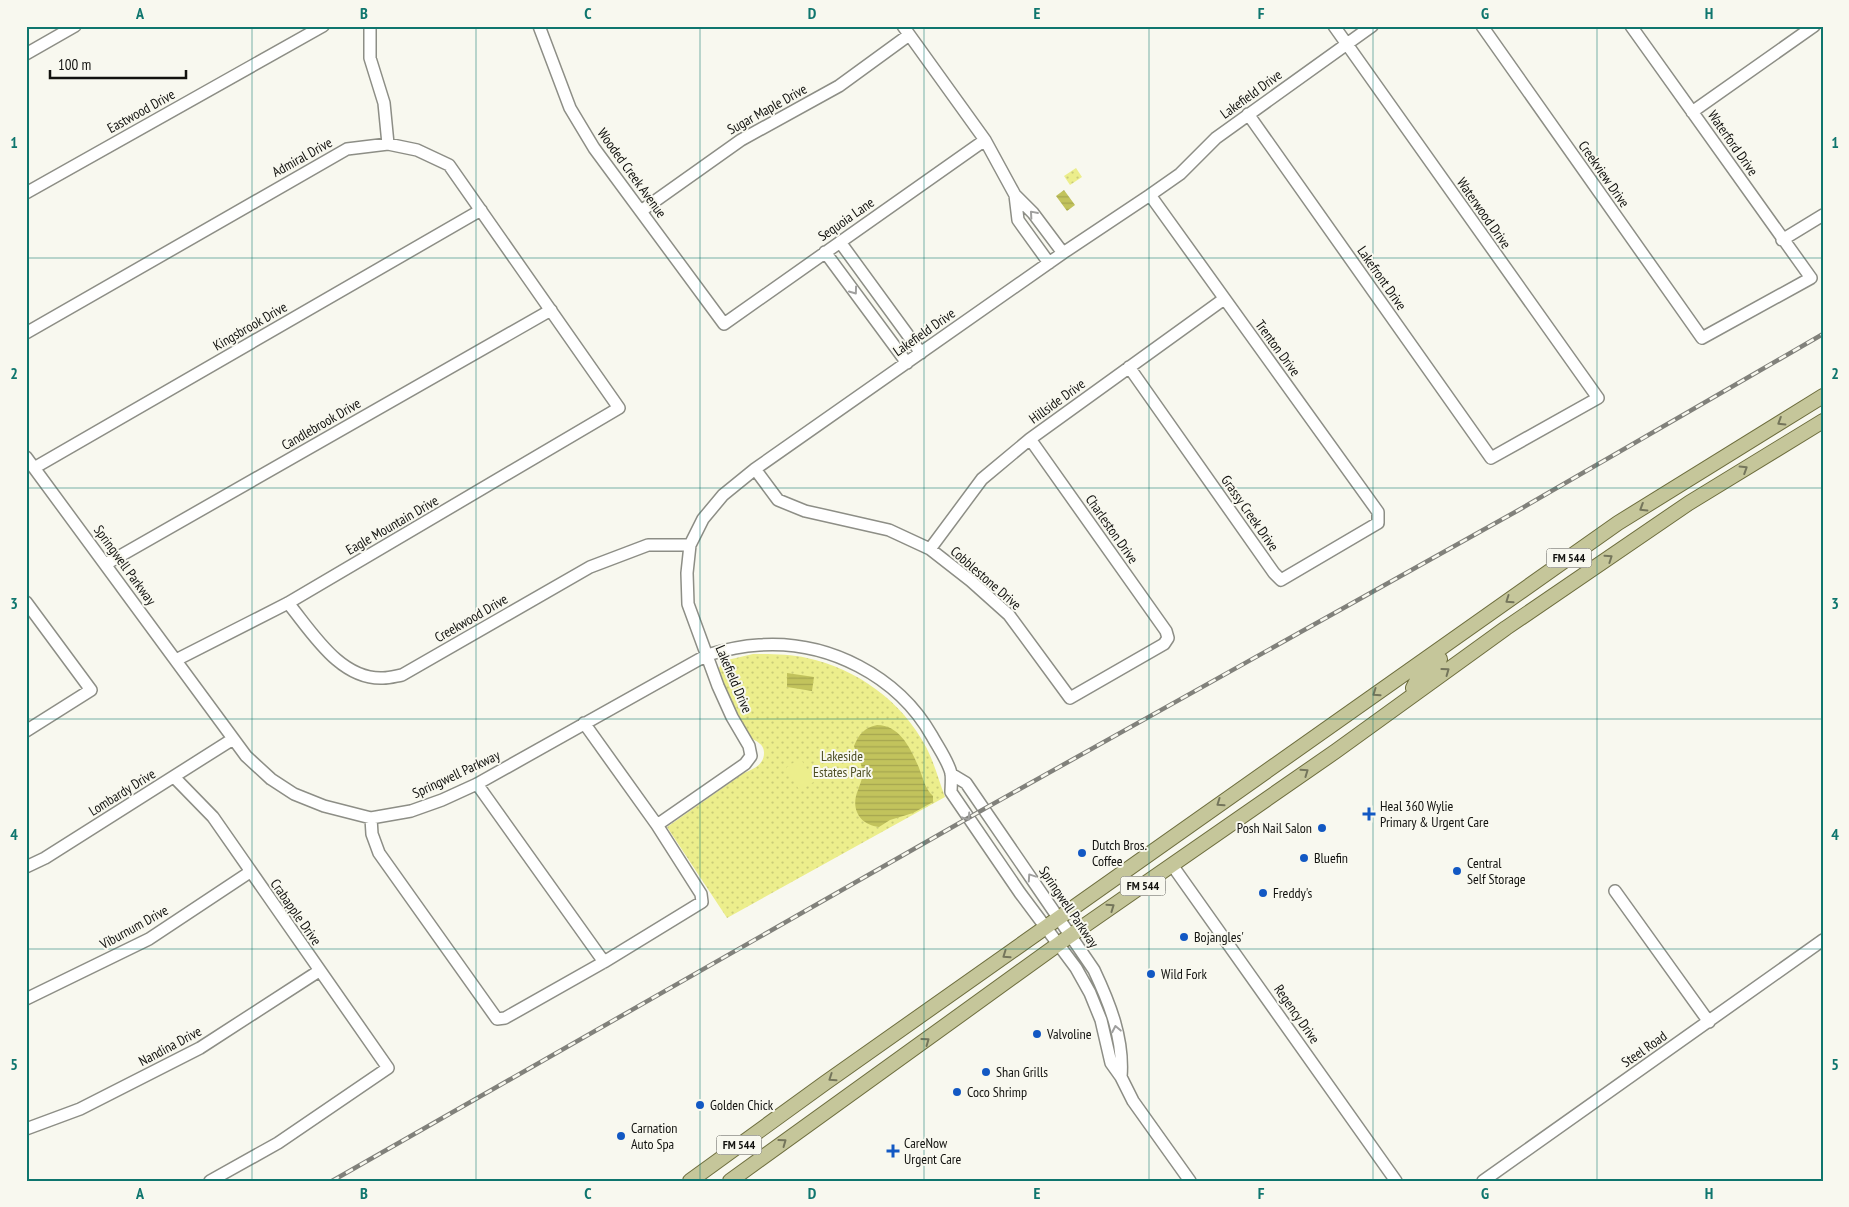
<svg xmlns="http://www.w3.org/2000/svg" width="1849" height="1207" font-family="'PT Sans Narrow',sans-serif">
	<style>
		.grass { fill: url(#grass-dots) }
		.pitch { fill: #ecee8c }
		.water { fill: url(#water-rules) }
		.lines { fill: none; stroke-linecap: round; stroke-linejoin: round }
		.minor-casing { stroke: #8d8e86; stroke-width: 14 }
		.major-casing { stroke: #6e6e3e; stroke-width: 16 }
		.minor { stroke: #fff; stroke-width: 11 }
		.major { stroke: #c5c69a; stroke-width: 14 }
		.rail-casing { stroke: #81817b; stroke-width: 4.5 }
		.rail { stroke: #f8f8ef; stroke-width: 2.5; stroke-dasharray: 8; stroke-linecap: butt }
		.oneway { stroke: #a0a09f }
		.oneway2 { stroke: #74755b }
		.grid { fill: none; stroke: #0f766e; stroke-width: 1; stroke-opacity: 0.55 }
		.poi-dot { fill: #1258c3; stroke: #f8f8ef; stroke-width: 2 }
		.labels { text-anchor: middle; stroke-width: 4; stroke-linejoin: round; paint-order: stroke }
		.shield { fill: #f8f8ef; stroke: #575752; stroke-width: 1 }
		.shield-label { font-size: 12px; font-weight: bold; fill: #12120f }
		.street-label { font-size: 14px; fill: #12120f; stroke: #f8f8ef }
		.park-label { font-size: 14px; fill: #4f5025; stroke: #f8f8ef }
		.poi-label { font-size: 14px; fill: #12120f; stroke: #f8f8ef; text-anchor: start }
		.neatline { fill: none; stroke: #0f766e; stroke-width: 2 }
		.grid-label { font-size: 16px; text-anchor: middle; font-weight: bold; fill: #0f766e }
	</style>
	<defs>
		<pattern id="grass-dots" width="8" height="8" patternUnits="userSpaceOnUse" patternTransform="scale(1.25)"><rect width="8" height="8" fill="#ecee8c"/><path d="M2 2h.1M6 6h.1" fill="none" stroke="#c9cb78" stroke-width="1.8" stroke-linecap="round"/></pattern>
		<pattern id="water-rules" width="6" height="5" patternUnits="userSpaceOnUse" patternTransform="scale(1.25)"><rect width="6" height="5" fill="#c2c35c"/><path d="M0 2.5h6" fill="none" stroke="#a6a64f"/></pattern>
	</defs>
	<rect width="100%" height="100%" fill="#f8f8ef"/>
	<path class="grass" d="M 1076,168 L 1082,177 L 1070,185 L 1064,176 Z
		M 753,654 C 771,654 790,654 807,658 C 857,669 902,701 926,747 C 934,762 939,781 945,797 L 727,918 L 667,827 L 744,773 C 753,769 764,765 764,753 C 764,743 756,742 750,737 C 738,726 726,689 720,674 L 719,668 L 723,661 Z"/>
	<path class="pitch" d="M 800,758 L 815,781 L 800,791 L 786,768 Z"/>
	<path class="water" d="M 1064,190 L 1075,205 L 1067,211 L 1056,196 Z
		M 787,673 L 814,677 L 812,691 L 787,687 Z
		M 877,725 C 900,725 911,749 919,768 C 923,778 925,789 933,796 L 933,802 L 913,813 L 890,820 L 879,827 C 860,825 850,809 858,790 C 860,784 863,779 862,771 C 862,762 856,755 854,746 C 859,734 864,728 877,725 Z"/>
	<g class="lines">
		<g class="minor-casing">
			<path id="minor" d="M 370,26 L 370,58 L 384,103 L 388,144
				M 539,26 L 570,108 L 594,148 L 724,324 L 985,140
				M 903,26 L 985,140 L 1015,195
				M 1482,26 L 1702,338 L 1811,278 L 1631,26
				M 26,54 L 75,26
				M 1692,112 L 1814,26
				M 1248,114 L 1491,458 L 1598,398 L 1334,26
				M 26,193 L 323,26
				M 641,211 L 741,140 L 839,86 L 909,35
				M 1782,240 L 1823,215
				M 840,242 L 921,353
				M 825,252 L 907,363
				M 1049,263 L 1018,220 L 1015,195 L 1033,213 L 1063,253
				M 26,333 L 347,149 L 388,144 L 417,150 L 449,165 L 619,408 L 288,603 L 176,660
				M 1129,367 L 1274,573 L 1281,580 L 1378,523 L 1378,512 L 1150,195
				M 26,457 L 246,756 L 271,779 L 294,794 L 324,806 L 371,818 L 411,811 L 442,800 L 477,784 L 707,655 C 724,650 741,646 759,645 C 828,640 898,676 932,736 C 938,747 948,761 951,773 C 952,779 951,787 951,792 L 1020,893 L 1076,968 L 1090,993 L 1101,1020 L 1111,1063 L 1121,1077 L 1133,1101 L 1190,1181
				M 34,468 L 481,210
				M 755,469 L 778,500 L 805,511 L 889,530 L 930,549 L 971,581 L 1009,615 L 1070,698 L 1164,644 L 1168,638 L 1166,631 L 1030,439
				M 930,549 L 982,479 L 1030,439 L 1224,299
				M 106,564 L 551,310
				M 26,602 L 91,690 L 26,731
				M 288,603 C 312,632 340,680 383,678 C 390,678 396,676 402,675 L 590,567 L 648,545 L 690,545
				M 951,774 L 966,783 L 1094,970 C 1110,1004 1124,1039 1121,1077
				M 174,777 L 213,817 L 388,1068 L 278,1143 L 210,1181
				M 477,784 L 604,962
				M 371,818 L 372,834 L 379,853 L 497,1019 L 505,1018 L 604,962 L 702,902 L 701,894 L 657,825 L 584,723
				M 657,825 L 745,764 L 751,756 L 749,746 L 732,717 L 718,686 L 688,604 L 687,573 L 690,545 L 703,519 L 723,495 L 755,469 L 1063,253 L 1150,195 L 1180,174 L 1216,138 L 1372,26
				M 1172,865 L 1396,1181
				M 26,867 L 45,858 L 233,739
				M 1615,891 L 1709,1022
				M 26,999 L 149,939 L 250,872
				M 26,1129 L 80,1109 L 200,1048 L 319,971
				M 1483,1181 L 1823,940"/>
		</g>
		<g class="major-casing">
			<path id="major" d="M 1415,693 L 1413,688 C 1419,674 1429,667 1440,659
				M 690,1181 L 825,1083 L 1618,523 L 1823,396
				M 730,1181 L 1071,935 L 1336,751 L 1506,628 L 1689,503 L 1823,421"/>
		</g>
		<use href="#minor" class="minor"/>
		<use href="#major" class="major"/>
		<g class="rail-casing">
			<path id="rail" d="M 332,1181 L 984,809 L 1517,511 L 1823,334"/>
		</g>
		<use href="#rail" class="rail"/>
	</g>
	<defs><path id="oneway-chevron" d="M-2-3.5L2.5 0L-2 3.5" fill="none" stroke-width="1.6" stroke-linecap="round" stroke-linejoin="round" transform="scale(1.25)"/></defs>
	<g class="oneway">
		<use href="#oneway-chevron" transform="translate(1033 214) rotate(-131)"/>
		<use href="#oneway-chevron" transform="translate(854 291) rotate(54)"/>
		<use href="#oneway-chevron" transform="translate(967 817) rotate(56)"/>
		<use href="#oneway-chevron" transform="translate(1031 877) rotate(-124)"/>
		<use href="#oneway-chevron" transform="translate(1116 1029) rotate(-101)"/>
	</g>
	<g class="oneway2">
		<use href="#oneway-chevron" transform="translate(1781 422) rotate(148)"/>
		<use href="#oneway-chevron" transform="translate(1744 469) rotate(-32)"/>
		<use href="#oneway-chevron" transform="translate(1643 508) rotate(148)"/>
		<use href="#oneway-chevron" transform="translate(1609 558) rotate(-34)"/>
		<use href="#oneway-chevron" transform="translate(1509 600) rotate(145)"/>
		<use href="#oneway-chevron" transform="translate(1446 671) rotate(-36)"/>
		<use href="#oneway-chevron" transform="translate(1376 693) rotate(145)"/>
		<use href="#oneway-chevron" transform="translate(1305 772) rotate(-35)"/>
		<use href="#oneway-chevron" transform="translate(1220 803) rotate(145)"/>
		<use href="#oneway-chevron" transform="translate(1111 907) rotate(-35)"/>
		<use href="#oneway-chevron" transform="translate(1006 955) rotate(145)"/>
		<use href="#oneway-chevron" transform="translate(926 1041) rotate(-36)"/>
		<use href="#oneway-chevron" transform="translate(832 1078) rotate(146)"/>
		<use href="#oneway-chevron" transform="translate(783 1142) rotate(-36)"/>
	</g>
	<path class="grid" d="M 252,26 L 252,1181M 476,26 L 476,1181M 700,26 L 700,1181M 924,26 L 924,1181M 1149,26 L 1149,1181M 1373,26 L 1373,1181M 1597,26 L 1597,1181M 26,258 L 1823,258M 26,488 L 1823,488M 26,719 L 1823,719M 26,949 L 1823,949"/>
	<g class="poi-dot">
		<path d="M1366.5 806.5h5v5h5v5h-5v5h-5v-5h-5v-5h5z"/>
		<circle cx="1322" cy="828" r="5"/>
		<circle cx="1082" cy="853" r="5"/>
		<circle cx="1304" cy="858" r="5"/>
		<circle cx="1457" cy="871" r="5"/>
		<circle cx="1263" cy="893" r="5"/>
		<circle cx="1184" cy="937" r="5"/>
		<circle cx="1151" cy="974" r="5"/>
		<circle cx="1037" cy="1034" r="5"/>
		<circle cx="986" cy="1072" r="5"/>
		<circle cx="957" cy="1092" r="5"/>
		<circle cx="700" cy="1105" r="5"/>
		<circle cx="621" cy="1136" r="5"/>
		<path d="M890.5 1143.5h5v5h5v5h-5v5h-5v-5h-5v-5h5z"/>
	</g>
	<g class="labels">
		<g class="shield">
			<rect x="1546.5" y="548.5" width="45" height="19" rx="4"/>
			<rect x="1120.5" y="876.5" width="45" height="19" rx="4"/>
			<rect x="716.5" y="1135.5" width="45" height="19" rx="4"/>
		</g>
		<g class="shield-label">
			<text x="1569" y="562">FM 544</text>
			<text x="1143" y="890">FM 544</text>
			<text x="739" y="1149">FM 544</text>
		</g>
		<g class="street-label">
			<text transform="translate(1251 94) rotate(-36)" y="5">Lakefield Drive</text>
			<text transform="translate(767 109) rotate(-29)" y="5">Sugar Maple Drive</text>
			<text transform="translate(141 111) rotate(-29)" y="5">Eastwood Drive</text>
			<text transform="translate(1733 143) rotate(55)" y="5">Waterford Drive</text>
			<text transform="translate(302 157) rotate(-29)" y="5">Admiral Drive</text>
			<text transform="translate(632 173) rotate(54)" y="5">Wooded Creek Avenue</text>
			<text transform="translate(1604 174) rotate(55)" y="5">Creekview Drive</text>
			<text transform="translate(1484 213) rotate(55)" y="5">Waterwood Drive</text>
			<text transform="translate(846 219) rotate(-35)" y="5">Sequoia Lane</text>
			<text transform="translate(1382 278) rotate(55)" y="5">Lakefront Drive</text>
			<text transform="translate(250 326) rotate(-30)" y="5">Kingsbrook Drive</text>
			<text transform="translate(924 332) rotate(-35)" y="5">Lakefield Drive</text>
			<text transform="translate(1278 348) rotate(54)" y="5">Trenton Drive</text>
			<text transform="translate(1057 401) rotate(-36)" y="5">Hillside Drive</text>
			<text transform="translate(321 424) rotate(-30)" y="5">Candlebrook Drive</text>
			<text transform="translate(1250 513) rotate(55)" y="5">Grassy Creek Drive</text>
			<text transform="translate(392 525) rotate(-30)" y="5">Eagle Mountain Drive</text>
			<text transform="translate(1112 529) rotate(55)" y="5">Charleston Drive</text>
			<text transform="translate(125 565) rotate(54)" y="5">Springwell Parkway</text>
			<text transform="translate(986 578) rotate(41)" y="5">Cobblestone Drive</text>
			<text transform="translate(471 618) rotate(-30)" y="5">Creekwood Drive</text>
			<text transform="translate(734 679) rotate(67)" y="5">Lakefield Drive</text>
			<text transform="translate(456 774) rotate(-25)" y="5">Springwell Parkway</text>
			<text transform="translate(122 792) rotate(-32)" y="5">Lombardy Drive</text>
			<text transform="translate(1069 907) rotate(56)" y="5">Springwell Parkway</text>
			<text transform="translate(296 912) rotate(55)" y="5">Crabapple Drive</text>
			<text transform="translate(134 927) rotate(-29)" y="5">Viburnum Drive</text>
			<text transform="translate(1297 1014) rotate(55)" y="5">Regency Drive</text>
			<text transform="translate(170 1046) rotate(-28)" y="5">Nandina Drive</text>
			<text transform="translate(1644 1049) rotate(-35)" y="5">Steel Road</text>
		</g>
		<g class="park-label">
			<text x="842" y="761">Lakeside<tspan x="842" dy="16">Estates Park</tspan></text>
		</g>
		<g class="poi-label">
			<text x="1380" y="811">Heal 360 Wylie<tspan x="1380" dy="16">Primary &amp; Urgent Care</tspan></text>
			<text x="1312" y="833" text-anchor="end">Posh Nail Salon</text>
			<text x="1092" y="850">Dutch Bros.<tspan x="1092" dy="16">Coffee</tspan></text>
			<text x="1314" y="863">Bluefin</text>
			<text x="1467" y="868">Central<tspan x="1467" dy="16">Self Storage</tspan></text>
			<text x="1273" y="898">Freddy's</text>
			<text x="1194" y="942">Bojangles'</text>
			<text x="1161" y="979">Wild Fork</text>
			<text x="1047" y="1039">Valvoline</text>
			<text x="996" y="1077">Shan Grills</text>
			<text x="967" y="1097">Coco Shrimp</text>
			<text x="710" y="1110">Golden Chick</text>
			<text x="631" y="1133">Carnation<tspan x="631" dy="16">Auto Spa</tspan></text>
			<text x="904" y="1148">CareNow<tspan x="904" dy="16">Urgent Care</tspan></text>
		</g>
	</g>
	<rect width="1849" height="1207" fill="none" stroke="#f8f8ef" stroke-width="55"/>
	<path d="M50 70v8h136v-8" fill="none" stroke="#12120f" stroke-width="2.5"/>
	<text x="58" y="70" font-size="15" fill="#12120f" stroke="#f8f8ef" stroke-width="4" paint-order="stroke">100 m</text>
	<rect x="28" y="28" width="1794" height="1152" class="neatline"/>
	<g class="grid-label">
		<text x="140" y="19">A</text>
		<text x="364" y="19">B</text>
		<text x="588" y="19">C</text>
		<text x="812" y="19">D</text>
		<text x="1037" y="19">E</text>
		<text x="1261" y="19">F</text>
		<text x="1485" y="19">G</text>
		<text x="1709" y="19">H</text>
		<text x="14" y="148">1</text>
		<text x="1835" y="148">1</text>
		<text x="14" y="379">2</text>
		<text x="1835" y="379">2</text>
		<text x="14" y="609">3</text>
		<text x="1835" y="609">3</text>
		<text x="14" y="840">4</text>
		<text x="1835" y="840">4</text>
		<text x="14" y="1070">5</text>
		<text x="1835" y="1070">5</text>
		<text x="140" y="1199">A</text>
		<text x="364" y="1199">B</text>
		<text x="588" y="1199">C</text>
		<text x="812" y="1199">D</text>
		<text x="1037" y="1199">E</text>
		<text x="1261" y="1199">F</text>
		<text x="1485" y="1199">G</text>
		<text x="1709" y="1199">H</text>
	</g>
</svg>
